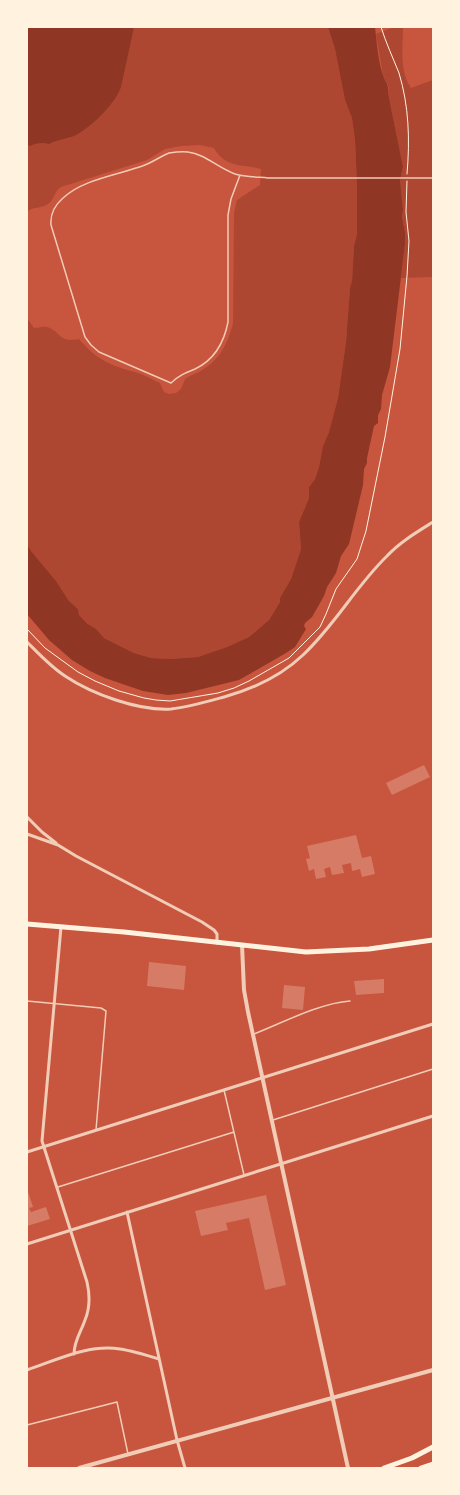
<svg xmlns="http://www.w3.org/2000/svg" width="460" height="1495" font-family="'DejaVu Sans',sans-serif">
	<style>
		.green { fill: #ae4732 }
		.water { fill: #8f3625 }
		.building { fill: #d67c66 }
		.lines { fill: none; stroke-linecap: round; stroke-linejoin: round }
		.path { stroke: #fff3e0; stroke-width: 1 }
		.service { stroke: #f1ccb7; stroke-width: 1.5 }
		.minor { stroke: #f1ccb7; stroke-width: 3 }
		.tertiary { stroke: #f1ccb7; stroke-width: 4 }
		.primary { stroke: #fff3e0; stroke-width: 5 }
	</style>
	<rect width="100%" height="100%" fill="#c8553d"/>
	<path class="green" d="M 27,27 L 328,27 L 335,49 L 345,100 L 352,118 L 355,140 L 357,185 L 357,234 L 354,246 L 352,281 L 350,288 L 346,342 L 338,398 L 329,432 L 323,446 L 319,467 L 315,479 L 309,487 L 309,498 L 299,522 L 301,549 L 291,579 L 280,598 L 280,602 L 269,620 L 249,637 L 227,647 L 198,657 L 170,659 L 151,658 L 134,653 L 104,638 L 79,615 L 78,609 L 69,601 L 56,581 L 31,551 L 27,544 L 27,318 L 34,328 C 38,328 42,326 47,327 C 62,332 58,343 79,339 C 94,357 108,365 131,371 C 141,373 151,379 160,383 L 164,392 L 169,394 L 176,393 L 181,389 L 185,379 C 189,376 194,374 199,372 C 219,361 228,344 233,323 L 234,213 L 237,200 L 260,185 L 261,169 C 242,164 225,168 214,148 L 200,145 L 181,146 L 165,149 L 147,160 L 61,187 C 54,191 55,199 48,204 C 41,209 32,206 27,212 Z
		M 394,27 L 403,27 C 403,47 399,71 411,88 L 433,80 L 433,277 L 401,278 L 405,244 L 405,232 L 402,217 L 403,210 L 400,180 L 403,167 L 388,93 L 389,88 L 383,75 L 376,34 Z"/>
	<path class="water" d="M 27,27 L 134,27 L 121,87 C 115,104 93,125 78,134 C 69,139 58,139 49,144 C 42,142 36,143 30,146 L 27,145 Z
		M 328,27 L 375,27 C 377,44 378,62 384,78 C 387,84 389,87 388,93 L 403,167 L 400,180 L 403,210 L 402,217 L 405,232 L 405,244 L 390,367 L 382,395 L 381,409 L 378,415 L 378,423 L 374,426 L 367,458 L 367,463 L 364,469 L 363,485 L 349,544 L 341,556 L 336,573 L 327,587 L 324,596 L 312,617 L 305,623 L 304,626 L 306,629 L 295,647 L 286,653 L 239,680 L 186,693 L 168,695 L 143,691 L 105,678 L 90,671 L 72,660 L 49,640 L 27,614 L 27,544 L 31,551 L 56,581 L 69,601 L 78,609 L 79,615 L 88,624 L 96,629 L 104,638 L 134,653 L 151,658 L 170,659 L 198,657 L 227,647 L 249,637 L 269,620 L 280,602 L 280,598 L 291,579 L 301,549 L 299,522 L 309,498 L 309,487 L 315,479 L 319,467 L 323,446 L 329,432 L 338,398 L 346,342 L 350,288 L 352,281 L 354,246 L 357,234 L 357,185 L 355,140 L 352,118 L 345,100 L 335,49 Z"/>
	<path class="building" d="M 424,765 L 430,777 L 392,795 L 386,783 Z
		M 356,835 L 362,858 L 371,856 L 375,874 L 362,877 L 360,869 L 352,871 L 351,863 L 342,865 L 344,873 L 332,875 L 330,867 L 324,869 L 326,877 L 316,879 L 314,869 L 309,871 L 306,859 L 310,858 L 307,846 Z
		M 149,962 L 186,966 L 184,990 L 147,986 Z
		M 384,979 L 384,993 L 356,995 L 354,981 Z
		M 284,985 L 305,987 L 303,1010 L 282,1008 Z
		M 27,1189 L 33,1207 L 29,1208 L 31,1212 L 46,1207 L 50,1219 L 27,1226 Z
		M 266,1195 L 286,1285 L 265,1290 L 249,1218 L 226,1223 L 228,1230 L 201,1236 L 195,1211 Z"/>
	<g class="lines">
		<path class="path" d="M 381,27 C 386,43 393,58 399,73 C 409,106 410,140 407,174
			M 27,629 L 45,648 L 78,672 L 95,681 L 119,691 L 144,698 L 156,700 L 170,701 L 218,693 L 234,688 L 249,681 L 289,658 L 320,627 L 326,614 L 336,589 L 357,559 L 366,531 L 385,437 L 400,349 L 407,276 L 409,241 L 406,212 L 407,181"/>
		<path class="service" d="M 240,175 L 231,199 L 228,215 L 228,322 C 224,343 214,360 195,369 C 185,373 178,376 171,383 L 99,352 L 91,345 L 85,337 L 51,225 C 50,214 55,205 63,198 C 83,179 119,175 145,165 C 153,162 161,156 169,153 C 175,152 182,151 188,152 C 205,154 218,168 235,174 C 245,177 257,177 268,178 L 433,178
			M 27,1001 L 101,1008 L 106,1011 L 96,1130
			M 254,1034 C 282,1023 320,1003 350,1001
			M 224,1090 L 244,1175
			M 273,1120 L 433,1069
			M 58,1187 L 234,1132
			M 27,1425 L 117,1402 L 128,1454"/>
		<path class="minor" d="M 27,642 C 39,654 51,667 65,676 C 92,694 138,711 171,709 C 189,707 206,702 224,697 C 253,689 281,676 303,655 C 335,625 356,586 387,556 C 400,542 417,532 433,522
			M 27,817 L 42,832 L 56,843
			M 27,834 L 58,845 L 76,856 L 202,922 L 214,930 L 217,934 L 217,943
			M 61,927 L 42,1141 L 87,1282 C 90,1295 90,1308 85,1320 C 81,1332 74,1341 74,1354
			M 27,1152 L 433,1024
			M 127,1212 L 177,1440 L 185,1468
			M 27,1244 L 433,1116
			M 27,1370 C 57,1360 88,1344 120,1349 C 133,1351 146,1355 159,1359"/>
		<path class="tertiary" d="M 242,945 L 244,990 L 248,1012 L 348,1468
			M 79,1468 L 433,1370"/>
		<path class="primary" d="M 27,924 L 124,932 L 306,952 L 369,949 L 433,940
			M 384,1468 L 412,1458 L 433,1447
			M 421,1468 L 433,1464"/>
	</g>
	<rect width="460" height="1495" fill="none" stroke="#fff3e0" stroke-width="56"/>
</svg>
